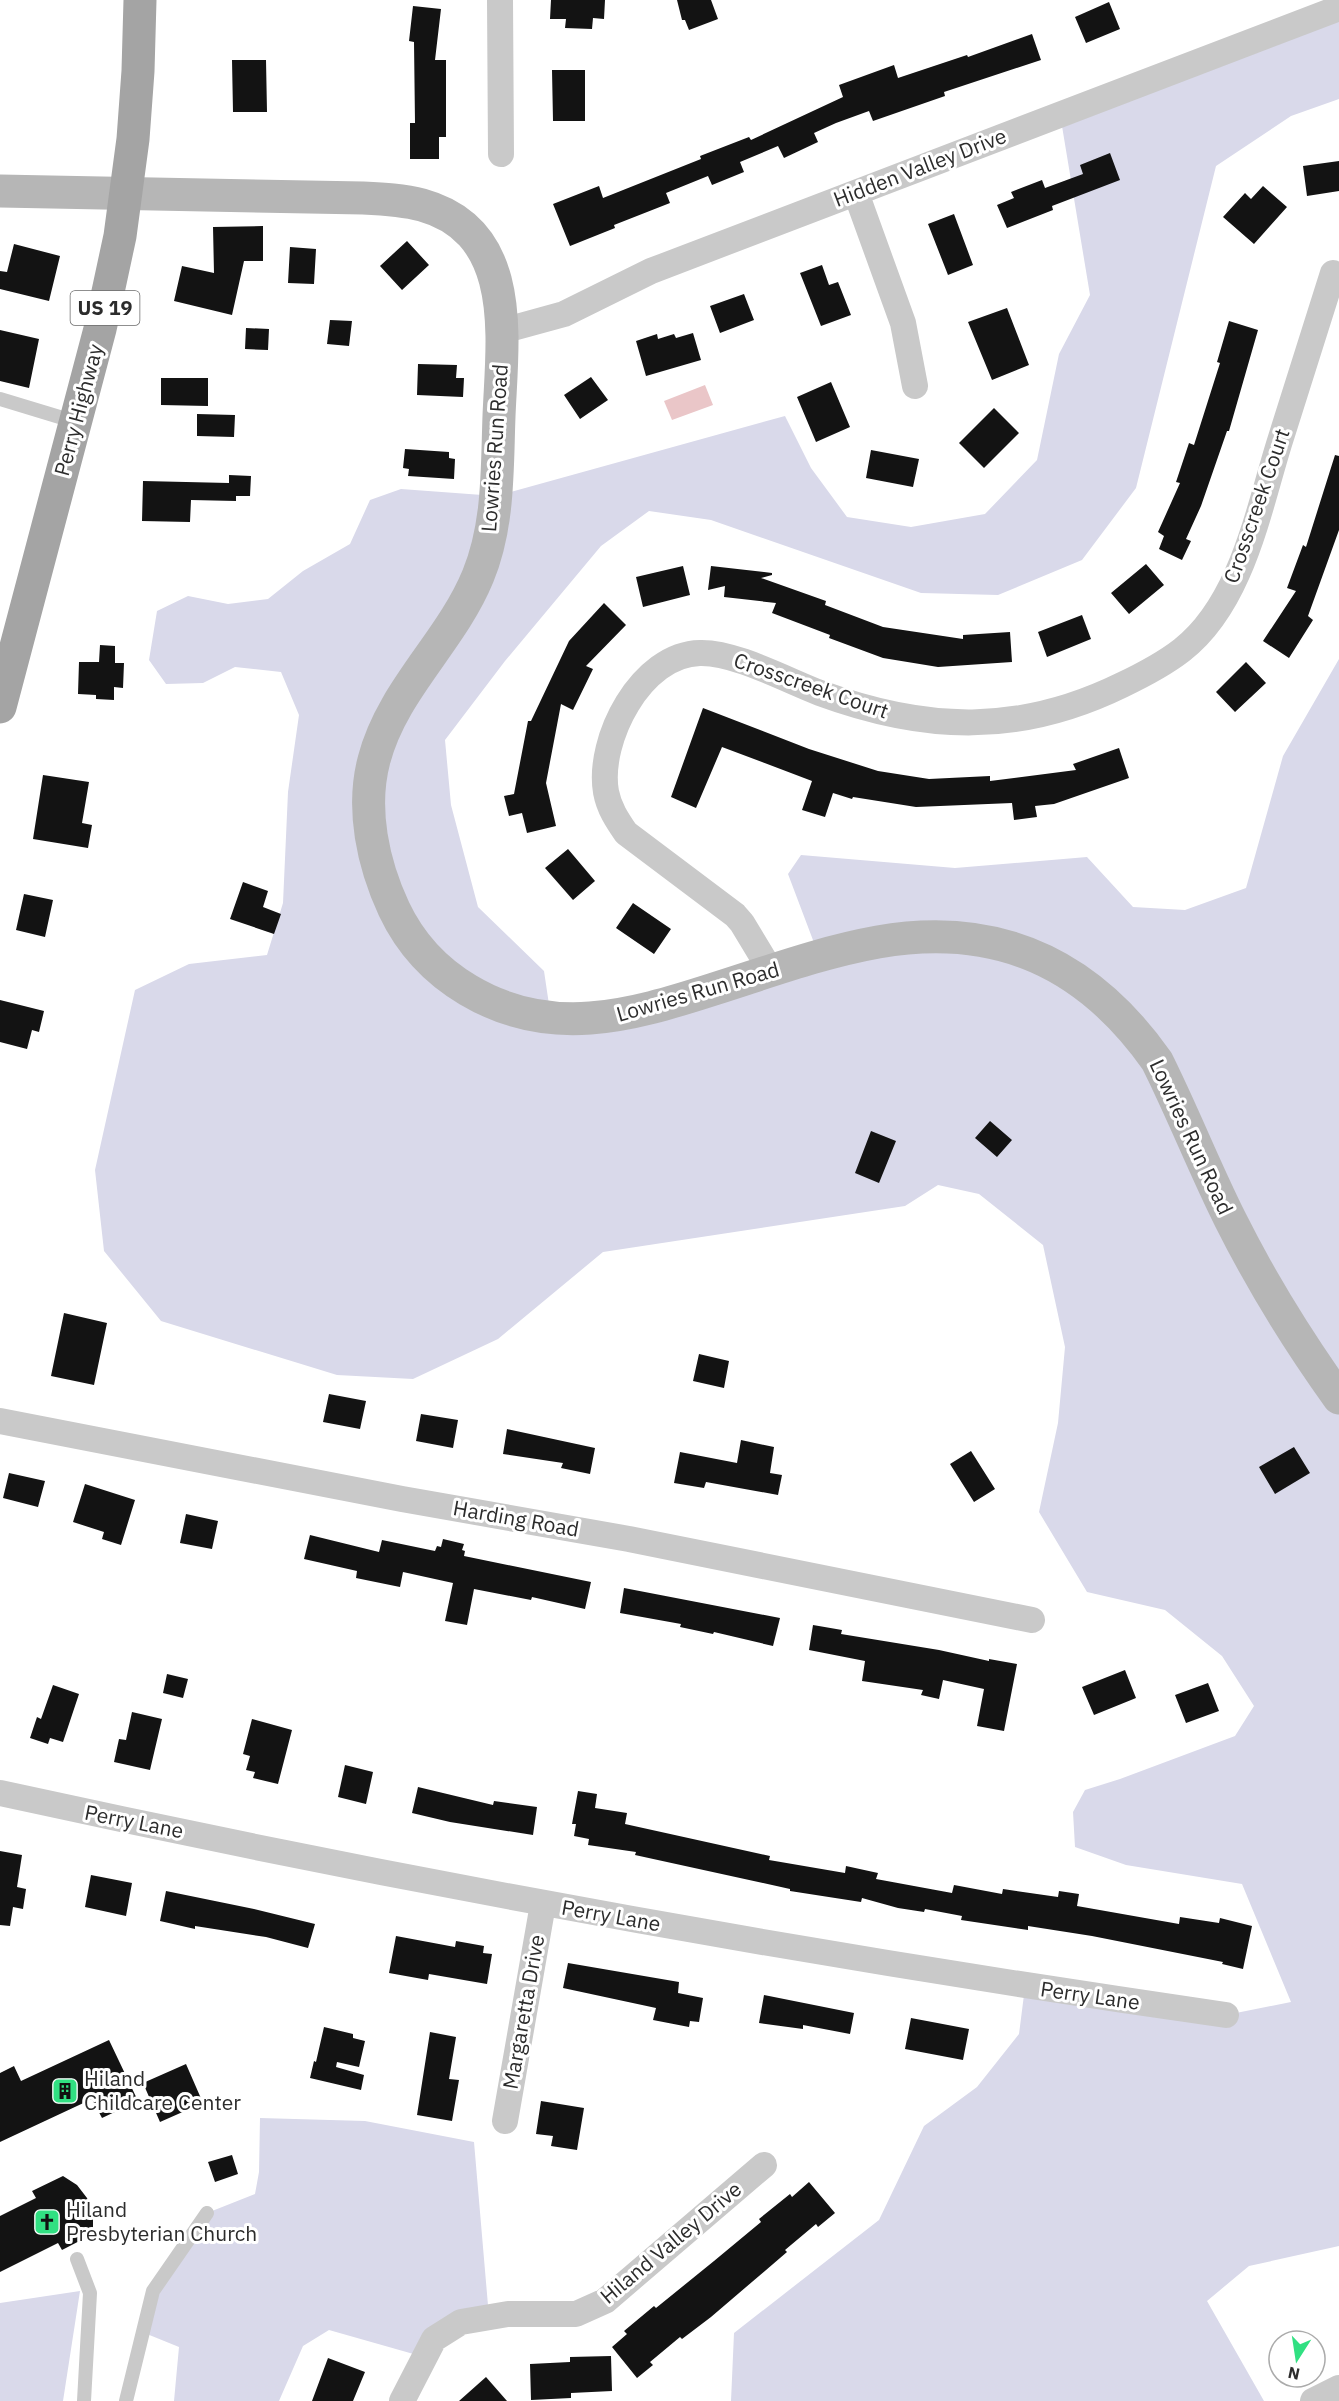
<svg xmlns="http://www.w3.org/2000/svg" width="1339" height="2401" font-family="'IBM Plex Sans',sans-serif">
	<style>
		.green { fill: #d9d9ea }
		.water { fill: #eac6c8 }
		.building { fill: #131313 }
		.lines { fill: none; stroke-linecap: round; stroke-linejoin: round }
		.lane { stroke: #c9c9c9; stroke-width: 14 }
		.street { stroke: #c9c9c9; stroke-width: 26 }
		.secondary { stroke: #b6b6b6; stroke-width: 33 }
		.primary { stroke: #a4a4a4; stroke-width: 33 }
		.labels { text-anchor: middle; stroke-width: 6; stroke-linejoin: round; paint-order: stroke }
		.shield { fill: #fff; stroke: #6b6b6b; stroke-width: 1.5 }
		.shield-label { font-size: 20px; font-weight: bold; fill: #2c2c2c }
		.street-label { font-size: 21px; fill: #2c2c2c; stroke: #fff }
		.poi-label { font-size: 21px; fill: #2c2c2c; stroke: #fff; text-anchor: start }
	</style>
	<rect width="100%" height="100%" fill="#fff"/>
	<path class="green" d="M 1339,8 L 1339,99 L 1291,116 L 1216,166 L 1136,488 L 1082,560 L 998,595 L 921,593 L 711,520 L 649,511 L 601,546 L 505,661 L 445,740 L 451,805 L 478,907 L 544,971 L 551,1018 L 819,956 L 788,874 L 801,855 L 955,868 L 1087,857 L 1133,907 L 1185,910 L 1246,888 L 1283,756 L 1339,659 L 1339,2246 L 1249,2266 L 1207,2301 L 1264,2401 L 731,2401 L 734,2333 L 879,2220 L 924,2126 L 977,2087 L 1019,2034 L 1025,1987 L 1226,2015 L 1291,2002 L 1242,1884 L 1126,1865 L 1075,1847 L 1073,1812 L 1085,1790 L 1120,1779 L 1235,1736 L 1254,1706 L 1222,1656 L 1165,1610 L 1087,1592 L 1039,1512 L 1058,1423 L 1065,1347 L 1043,1245 L 979,1194 L 938,1185 L 905,1206 L 603,1252 L 498,1339 L 413,1379 L 337,1375 L 161,1321 L 104,1251 L 95,1170 L 135,990 L 189,964 L 267,955 L 283,903 L 288,792 L 299,715 L 281,672 L 235,667 L 203,683 L 166,684 L 149,660 L 157,611 L 188,596 L 228,604 L 268,599 L 303,571 L 350,544 L 370,500 L 401,489 L 496,496 L 785,416 L 811,468 L 847,517 L 911,527 L 985,514 L 1037,460 L 1059,354 L 1090,295 L 1060,114 Z
		M 260,2118 L 365,2121 L 474,2142 L 489,2317 L 424,2357 L 329,2330 L 303,2346 L 279,2401 L 174,2401 L 179,2347 L 142,2332 L 153,2291 L 207,2213 L 255,2194 L 259,2172 Z
		M 80,2291 L 63,2401 L 0,2401 L 0,2303 Z"/>
	<path class="water" d="M 705,385 L 713,405 L 672,420 L 664,401 Z"/>
	<path class="building" d="M 551,0 L 605,0 L 604,19 L 593,18 L 592,29 L 565,28 L 566,19 L 550,19 Z
		M 677,0 L 711,0 L 718,19 L 689,30 L 685,20 L 682,20 Z
		M 1109,2 L 1120,29 L 1086,43 L 1075,17 Z
		M 413,6 L 441,9 L 435,60 L 446,60 L 446,137 L 439,137 L 439,159 L 410,159 L 410,123 L 415,123 L 414,42 L 409,41 Z
		M 1032,34 L 1041,60 L 944,92 L 945,96 L 873,121 L 869,111 L 836,123 L 814,133 L 818,142 L 784,158 L 778,146 L 740,162 L 744,172 L 712,185 L 708,176 L 666,193 L 670,203 L 614,225 L 615,228 L 570,246 L 553,204 L 599,186 L 603,198 L 701,159 L 700,156 L 749,137 L 751,140 L 843,97 L 839,85 L 894,65 L 898,78 L 967,55 L 968,57 Z
		M 232,60 L 266,60 L 267,112 L 233,112 Z
		M 552,70 L 585,70 L 585,121 L 553,121 Z
		M 1110,153 L 1120,180 L 1052,206 L 1053,210 L 1007,228 L 997,205 L 1014,198 L 1011,192 L 1042,180 L 1045,188 L 1083,174 L 1080,165 Z
		M 1339,161 L 1339,191 L 1307,196 L 1303,166 Z
		M 1263,186 L 1287,207 L 1254,244 L 1223,217 L 1245,193 L 1251,199 Z
		M 954,214 L 973,265 L 948,275 L 928,224 Z
		M 263,226 L 263,261 L 244,261 L 232,315 L 174,301 L 182,266 L 214,273 L 213,227 Z
		M 407,241 L 429,265 L 402,290 L 380,266 Z
		M 14,244 L 60,256 L 49,301 L 0,289 L 0,271 L 7,272 Z
		M 290,247 L 316,249 L 314,284 L 288,283 Z
		M 822,265 L 829,285 L 838,282 L 851,315 L 821,326 L 800,273 Z
		M 744,294 L 754,320 L 720,333 L 710,306 Z
		M 1007,308 L 1029,365 L 992,380 L 968,322 Z
		M 330,320 L 352,321 L 349,346 L 327,344 Z
		M 1229,321 L 1258,330 L 1229,431 L 1227,431 L 1201,506 L 1186,539 L 1191,541 L 1182,560 L 1159,549 L 1164,536 L 1158,532 L 1180,483 L 1176,482 L 1189,443 L 1194,445 L 1220,363 L 1217,362 Z
		M 246,328 L 269,329 L 268,350 L 245,349 Z
		M 0,330 L 39,339 L 29,388 L 0,381 Z
		M 693,333 L 701,360 L 646,376 L 636,341 L 657,334 L 658,339 L 674,334 L 676,338 Z
		M 418,364 L 457,365 L 456,378 L 464,378 L 463,397 L 417,395 Z
		M 591,377 L 608,400 L 580,419 L 564,395 Z
		M 161,378 L 208,378 L 208,406 L 161,405 Z
		M 831,382 L 850,427 L 816,442 L 797,397 Z
		M 994,408 L 1019,433 L 984,468 L 959,443 Z
		M 197,414 L 235,415 L 234,437 L 197,436 Z
		M 405,449 L 449,452 L 449,458 L 455,459 L 454,479 L 408,476 L 409,469 L 403,468 Z
		M 871,450 L 919,459 L 913,487 L 866,478 Z
		M 1335,455 L 1339,456 L 1339,530 L 1308,616 L 1313,620 L 1289,658 L 1263,641 L 1296,591 L 1287,588 L 1303,545 L 1306,547 Z
		M 229,475 L 251,476 L 250,496 L 236,496 L 236,501 L 191,500 L 190,522 L 142,521 L 143,481 L 229,483 Z
		M 1146,564 L 1164,585 L 1129,614 L 1111,593 Z
		M 683,566 L 690,595 L 643,607 L 636,577 Z
		M 711,566 L 772,573 L 772,575 L 761,578 L 826,601 L 825,605 L 883,627 L 963,639 L 963,635 L 1010,632 L 1012,662 L 938,667 L 883,658 L 829,638 L 830,635 L 772,613 L 776,603 L 724,597 L 725,586 L 708,590 Z
		M 604,603 L 626,625 L 586,666 L 593,669 L 573,710 L 561,704 L 546,783 L 556,826 L 527,833 L 522,813 L 509,816 L 504,796 L 514,794 L 528,721 L 531,721 L 569,641 Z
		M 1082,615 L 1091,639 L 1047,657 L 1038,632 Z
		M 100,645 L 115,646 L 115,663 L 124,663 L 123,688 L 114,687 L 114,700 L 96,699 L 96,695 L 78,694 L 79,662 L 99,662 Z
		M 1246,662 L 1266,683 L 1235,712 L 1216,692 Z
		M 703,708 L 809,749 L 878,771 L 929,779 L 990,776 L 990,781 L 1076,770 L 1073,764 L 1119,748 L 1129,778 L 1054,804 L 1035,806 L 1037,817 L 1014,820 L 1012,803 L 916,807 L 853,797 L 852,799 L 833,793 L 825,817 L 802,810 L 812,781 L 722,747 L 696,808 L 671,797 Z
		M 43,775 L 89,782 L 82,823 L 92,825 L 88,848 L 33,839 Z
		M 568,849 L 595,881 L 573,900 L 545,868 Z
		M 243,882 L 268,891 L 263,907 L 281,914 L 274,934 L 230,919 Z
		M 24,894 L 53,900 L 45,937 L 16,930 Z
		M 633,903 L 671,929 L 654,954 L 616,928 Z
		M 0,1000 L 44,1011 L 39,1032 L 32,1030 L 27,1049 L 0,1042 Z
		M 990,1121 L 1012,1140 L 997,1157 L 975,1138 Z
		M 871,1131 L 896,1141 L 879,1183 L 855,1173 Z
		M 64,1313 L 107,1323 L 94,1385 L 51,1376 Z
		M 699,1354 L 729,1361 L 724,1388 L 693,1381 Z
		M 329,1394 L 366,1401 L 360,1429 L 323,1422 Z
		M 421,1414 L 458,1420 L 453,1448 L 416,1441 Z
		M 507,1429 L 595,1448 L 590,1474 L 561,1468 L 563,1463 L 503,1454 Z
		M 741,1440 L 774,1447 L 770,1473 L 782,1475 L 778,1495 L 706,1482 L 704,1488 L 674,1483 L 680,1452 L 737,1463 Z
		M 1294,1447 L 1310,1473 L 1275,1494 L 1259,1467 Z
		M 971,1451 L 995,1489 L 974,1502 L 950,1464 Z
		M 9,1473 L 45,1481 L 38,1507 L 3,1498 Z
		M 85,1484 L 135,1500 L 121,1545 L 102,1539 L 104,1532 L 73,1522 Z
		M 186,1514 L 218,1521 L 212,1549 L 180,1543 Z
		M 310,1535 L 379,1552 L 382,1540 L 435,1551 L 437,1546 L 441,1547 L 443,1539 L 464,1544 L 462,1550 L 465,1551 L 464,1556 L 591,1582 L 585,1609 L 532,1597 L 531,1600 L 474,1589 L 467,1625 L 445,1621 L 453,1583 L 403,1572 L 400,1587 L 356,1578 L 357,1571 L 304,1559 Z
		M 624,1588 L 780,1618 L 773,1646 L 714,1632 L 713,1634 L 680,1627 L 681,1624 L 620,1613 Z
		M 813,1625 L 842,1630 L 841,1634 L 939,1650 L 989,1661 L 989,1659 L 1017,1664 L 1004,1731 L 977,1726 L 984,1689 L 943,1680 L 939,1699 L 921,1695 L 923,1690 L 862,1681 L 865,1661 L 809,1650 Z
		M 1125,1670 L 1136,1698 L 1094,1715 L 1082,1687 Z
		M 167,1674 L 188,1679 L 183,1698 L 163,1693 Z
		M 1208,1683 L 1219,1711 L 1186,1723 L 1175,1695 Z
		M 53,1685 L 79,1694 L 63,1742 L 50,1738 L 48,1744 L 30,1738 L 37,1717 L 41,1719 Z
		M 132,1712 L 162,1719 L 150,1770 L 114,1762 L 119,1739 L 126,1740 Z
		M 252,1719 L 292,1730 L 278,1784 L 253,1778 L 255,1772 L 246,1770 L 250,1756 L 243,1754 Z
		M 345,1765 L 373,1772 L 366,1804 L 338,1797 Z
		M 418,1787 L 493,1805 L 494,1801 L 537,1807 L 533,1835 L 450,1822 L 412,1813 Z
		M 578,1791 L 597,1794 L 595,1808 L 627,1813 L 625,1824 L 770,1856 L 769,1860 L 845,1873 L 846,1866 L 878,1873 L 876,1879 L 952,1893 L 954,1885 L 1002,1894 L 1003,1889 L 1058,1897 L 1059,1891 L 1079,1894 L 1077,1906 L 1179,1924 L 1180,1917 L 1219,1923 L 1220,1918 L 1252,1926 L 1243,1969 L 1222,1964 L 1223,1962 L 1092,1936 L 1028,1926 L 1028,1930 L 961,1920 L 962,1916 L 925,1909 L 924,1912 L 898,1908 L 862,1898 L 861,1902 L 790,1891 L 790,1889 L 635,1855 L 636,1852 L 588,1845 L 589,1839 L 574,1836 L 576,1824 L 572,1824 Z
		M 0,1851 L 22,1855 L 17,1887 L 26,1889 L 23,1909 L 13,1907 L 10,1926 L 0,1925 Z
		M 91,1875 L 132,1883 L 126,1916 L 85,1907 Z
		M 166,1891 L 254,1909 L 315,1924 L 308,1948 L 266,1937 L 195,1926 L 195,1929 L 160,1921 Z
		M 396,1936 L 455,1947 L 456,1941 L 484,1946 L 483,1953 L 492,1954 L 487,1984 L 429,1974 L 428,1980 L 389,1973 Z
		M 568,1963 L 679,1982 L 678,1993 L 703,1998 L 699,2022 L 690,2021 L 689,2027 L 653,2020 L 656,2008 L 563,1988 Z
		M 764,1995 L 854,2013 L 850,2034 L 803,2025 L 803,2029 L 759,2023 Z
		M 911,2018 L 969,2029 L 963,2060 L 905,2049 Z
		M 324,2027 L 353,2034 L 353,2038 L 365,2041 L 359,2067 L 337,2062 L 336,2067 L 364,2075 L 361,2090 L 310,2078 L 314,2061 L 316,2062 Z
		M 430,2032 L 456,2037 L 449,2079 L 459,2080 L 452,2121 L 417,2115 Z
		M 109,2040 L 138,2101 L 102,2118 L 92,2099 L 0,2142 L 0,2073 L 14,2066 L 21,2081 Z
		M 186,2064 L 203,2103 L 160,2122 L 143,2083 Z
		M 541,2101 L 584,2108 L 577,2150 L 551,2146 L 553,2136 L 536,2134 Z
		M 232,2155 L 238,2174 L 215,2182 L 208,2162 Z
		M 63,2176 L 77,2185 L 87,2198 L 93,2214 L 93,2234 L 62,2250 L 58,2243 L 0,2272 L 0,2216 L 36,2198 L 32,2191 Z
		M 809,2182 L 835,2213 L 818,2227 L 816,2224 L 785,2250 L 787,2252 L 711,2317 L 682,2339 L 680,2337 L 650,2362 L 653,2365 L 637,2378 L 612,2347 L 627,2334 L 624,2331 L 654,2306 L 656,2308 L 714,2261 L 761,2222 L 759,2219 L 790,2194 L 792,2197 Z
		M 611,2356 L 612,2391 L 571,2393 L 571,2398 L 531,2400 L 530,2364 L 570,2362 L 570,2357 Z
		M 328,2358 L 365,2372 L 353,2401 L 312,2401 Z
		M 486,2377 L 507,2401 L 459,2401 Z"/>
	<g class="lines">
		<path class="lane" d="M 0,399 L 76,422
			M 77,2259 L 90,2293 L 84,2401
			M 126,2401 L 153,2291 L 207,2213"/>
		<path class="street" d="M 500,0 L 501,154
			M 856,193 L 903,323 L 915,386
			M 502,331 L 564,314 L 651,271 L 1339,8
			M 771,971 L 742,923 L 735,915 L 626,833 C 617,820 609,808 606,792 C 597,740 641,654 700,653 C 735,652 786,680 820,693 C 926,732 1020,735 1122,685 C 1143,675 1164,664 1182,650 C 1241,604 1258,512 1279,444 C 1297,387 1315,330 1333,273
			M 0,1421 L 402,1499 L 629,1539 L 1032,1620
			M 0,1793 C 406,1882 815,1956 1226,2015
			M 505,2121 L 543,1904
			M 402,2401 L 434,2339 L 461,2322 L 508,2314 L 576,2314 L 605,2301 L 764,2165
			M 1313,2401 L 1339,2388"/>
		<path class="secondary" d="M 0,191 L 363,198 C 383,199 403,200 422,205 C 519,232 502,340 499,416 C 497,470 499,525 478,576 C 451,642 392,690 374,760 C 361,809 373,864 394,909 C 410,943 436,971 468,990 C 550,1039 630,1016 714,989 C 768,972 822,952 878,942 C 998,921 1088,963 1157,1061 C 1183,1113 1204,1167 1230,1219 C 1261,1281 1298,1341 1339,1398"/>
		<path class="primary" d="M 0,707 L 100,329 L 120,236 L 133,139 L 138,71 L 140,0"/>
	</g>
	<defs>
		<g id="building-square" transform="scale(1.35)"><rect x="-9" y="-9" width="18" height="18" rx="4" fill="#31e082" stroke="#fff"/><path d="M-4-6H4V6H1V3H-1V6H-4ZM-2.5-4.3h1.7v1.8h-1.7ZM.8-4.3h1.7v1.8H.8ZM-2.5-1h1.7V.8h-1.7ZM.8-1h1.7V.8H.8Z" fill="#111"/></g>
		<g id="church-square" transform="scale(1.35)"><rect x="-9" y="-9" width="18" height="18" rx="4" fill="#31e082" stroke="#fff"/><path d="M-1.2-6h2.4v3.5h3.3v2.4h-3.3V6h-2.4V-.1h-3.3v-2.4h3.3Z" fill="#111"/></g>
	</defs>
	<g fill-rule="evenodd">
		<use href="#building-square" x="65" y="2091"/>
		<use href="#church-square" x="47" y="2222"/>
	</g>
	<g class="labels">
		<rect class="shield" x="70.5" y="291" width="69" height="34" rx="4.5"/>
		<g class="shield-label">
			<text x="105" y="315">US 19</text>
		</g>
		<g class="street-label">
			<text transform="translate(920 168) rotate(-21)" y="7">Hidden Valley Drive</text>
			<text transform="translate(79 410) rotate(-75)" y="7">Perry Highway</text>
			<text transform="translate(495 448) rotate(-86)" y="7">Lowries Run Road</text>
			<text transform="translate(1257 506) rotate(-71)" y="7">Crosscreek Court</text>
			<text transform="translate(811 686) rotate(19)" y="7">Crosscreek Court</text>
			<text transform="translate(698 992) rotate(-16)" y="7">Lowries Run Road</text>
			<text transform="translate(1191 1137) rotate(65)" y="7">Lowries Run Road</text>
			<text transform="translate(516 1519) rotate(10)" y="7">Harding Road</text>
			<text transform="translate(134 1822) rotate(11)" y="7">Perry Lane</text>
			<text transform="translate(611 1916) rotate(10)" y="7">Perry Lane</text>
			<text transform="translate(1090 1996) rotate(8)" y="7">Perry Lane</text>
			<text transform="translate(524 2012) rotate(-80)" y="7">Margaretta Drive</text>
			<text transform="translate(671 2243) rotate(-40)" y="7">Hiland Valley Drive</text>
		</g>
		<g class="poi-label">
			<text x="84" y="2086">Hiland<tspan x="84" dy="24">Childcare Center</tspan></text>
			<text x="66" y="2217">Hiland<tspan x="66" dy="24">Presbyterian Church</tspan></text>
		</g>
	</g>
	<g transform="translate(1297 2359) rotate(192)"><circle r="28" fill="#ffffff" stroke="#ababab" stroke-width="1.5"/>
	<path d="M0-4.5L10 22L0 15L-10 22Z" fill="#31e082"/>
	<text y="-9" font-size="16" font-weight="bold" text-anchor="middle" fill="#2c2c2c">N</text>
	</g>
</svg>
